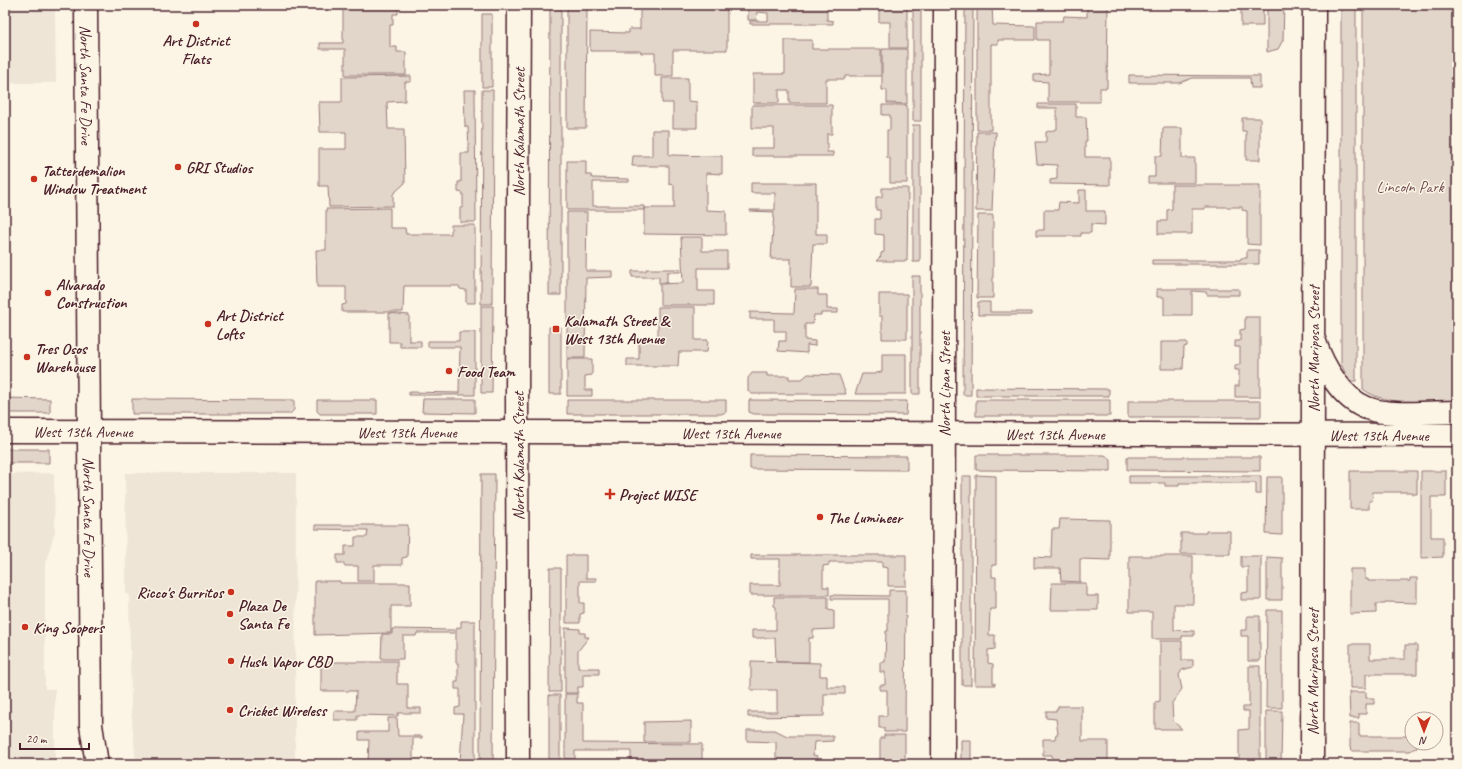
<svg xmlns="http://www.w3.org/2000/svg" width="1462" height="769" font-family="Caveat,sans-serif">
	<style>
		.built { fill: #eee5d7 }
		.green { fill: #e2d5ca; stroke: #967a7a }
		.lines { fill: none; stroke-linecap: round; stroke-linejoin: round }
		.minor-casing { stroke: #4a1f2b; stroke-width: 25 }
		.major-casing { stroke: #4a1f2b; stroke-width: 25 }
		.minor { stroke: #fcf5e5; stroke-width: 22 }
		.major { stroke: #fcf5e5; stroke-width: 22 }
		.poi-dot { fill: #c8321e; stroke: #fcf5e5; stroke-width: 1.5 }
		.labels { text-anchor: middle; stroke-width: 3; stroke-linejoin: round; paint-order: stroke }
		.poi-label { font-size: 16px; font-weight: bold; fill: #4a1f2b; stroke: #fcf5e5; text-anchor: start }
		.street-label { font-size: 16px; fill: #4a1f2b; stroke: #fcf5e5 }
		.park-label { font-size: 16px; fill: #704c53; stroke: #fcf5e5 }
	</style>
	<rect width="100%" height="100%" fill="#fcf5e5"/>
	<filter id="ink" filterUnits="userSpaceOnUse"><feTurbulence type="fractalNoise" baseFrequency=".025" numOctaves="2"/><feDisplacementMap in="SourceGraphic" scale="8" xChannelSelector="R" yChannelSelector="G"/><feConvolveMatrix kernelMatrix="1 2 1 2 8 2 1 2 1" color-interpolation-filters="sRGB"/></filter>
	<g filter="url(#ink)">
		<path class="built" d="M 5,5 L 55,5 L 56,83 L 5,83 Z
			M 54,473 L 55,532 L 45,564 L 45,689 L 55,689 L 55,764 L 5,764 L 5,474 Z
			M 125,473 L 296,473 L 295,764 L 136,764 L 131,710 L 129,594 L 126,594 Z"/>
		<path class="green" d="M 317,5 L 382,5 L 383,7 L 398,8 L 398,14 L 393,14 L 393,25 L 390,25 L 390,47 L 397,47 L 397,52 L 406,52 L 406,75 L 345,75 L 345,49 L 320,49 L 320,43 L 343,43 L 343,9 L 317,9 Z
			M 550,5 L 561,5 L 561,295 L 549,295 Z
			M 567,5 L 587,5 L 586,128 L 567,128 Z
			M 640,5 L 727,5 L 727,50 L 673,50 L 673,76 L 655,76 L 655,53 L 641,53 L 640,51 L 590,51 L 590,32 L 629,33 L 629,29 L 640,29 Z
			M 748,5 L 827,5 L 827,20 L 833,21 L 833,24 L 750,24 L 750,21 L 768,21 L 768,13 L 757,12 L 756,20 L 748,20 Z
			M 879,5 L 907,5 L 907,48 L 890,48 L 890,22 L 879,22 Z
			M 913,5 L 921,5 L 921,121 L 913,121 Z
			M 965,5 L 973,5 L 971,395 L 963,395 Z
			M 977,5 L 992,5 L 993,25 L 1035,26 L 1035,40 L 998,40 L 998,44 L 991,44 L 991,130 L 977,130 Z
			M 1087,5 L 1108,5 L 1107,88 L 1100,88 L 1100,102 L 1048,102 L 1048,82 L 1034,81 L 1034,75 L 1049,74 L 1049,40 L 1037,40 L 1037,21 L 1063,21 L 1064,16 L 1087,17 Z
			M 1241,5 L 1263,5 L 1263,26 L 1241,26 Z
			M 1267,5 L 1284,5 L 1283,40 L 1278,49 L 1267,52 Z
			M 1341,5 L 1356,5 L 1356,381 L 1349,381 L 1341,364 Z
			M 1363,5 L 1457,5 L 1457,401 C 1427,401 1388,408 1363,389 Z
			M 482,14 L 492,14 L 492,87 L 482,87 Z
			M 785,40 L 812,40 L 812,49 L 881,49 L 881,76 L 845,76 L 845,79 L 826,79 L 826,103 L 789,103 L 789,90 L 779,90 L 779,103 L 753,103 L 753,74 L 785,74 Z
			M 882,49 L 907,49 L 907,104 L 887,103 L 887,90 L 882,90 Z
			M 1129,75 L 1260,76 L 1260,88 L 1251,88 L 1250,78 L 1193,78 L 1179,83 L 1129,83 Z
			M 411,76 L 411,82 L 405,82 L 405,101 L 387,102 L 388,129 L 404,129 L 405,183 L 393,194 L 393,206 L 329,207 L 328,186 L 319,186 L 319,149 L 346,149 L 346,132 L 320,132 L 319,102 L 342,102 L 342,77 Z
			M 662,78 L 688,78 L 688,101 L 697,102 L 697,128 L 673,128 L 673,103 L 662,103 Z
			M 464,90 L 475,90 L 476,222 L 460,222 L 460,208 L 463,207 L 463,193 L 458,192 L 458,182 L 461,182 L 461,153 L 469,153 L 468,127 L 465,127 Z
			M 482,90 L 493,90 L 492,304 L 481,304 Z
			M 1038,104 L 1076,104 L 1076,117 L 1086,117 L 1087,141 L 1085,141 L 1085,157 L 1110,157 L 1110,185 L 1050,184 L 1050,180 L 1057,179 L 1057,165 L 1037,164 L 1035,142 L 1046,142 L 1046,132 L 1057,129 L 1057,108 L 1038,108 Z
			M 752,105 L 832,105 L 832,134 L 827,134 L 827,152 L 833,152 L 833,156 L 752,156 L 752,148 L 774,148 L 774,128 L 752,128 Z
			M 882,105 L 907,105 L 907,183 L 890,183 L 890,158 L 887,158 L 887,130 L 890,130 L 890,115 L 882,115 Z
			M 1242,118 L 1260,118 L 1260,160 L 1246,160 L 1246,131 L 1242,131 Z
			M 913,125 L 920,125 L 920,262 L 913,262 Z
			M 1163,128 L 1182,128 L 1182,158 L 1195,158 L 1195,183 L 1148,183 L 1148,177 L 1155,177 L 1155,156 L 1162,156 Z
			M 652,130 L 669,130 L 669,155 L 722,156 L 722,174 L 706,173 L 706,210 L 726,211 L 726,235 L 644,234 L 644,208 L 674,208 L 674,185 L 669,184 L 669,166 L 632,166 L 633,156 L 652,156 Z
			M 977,132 L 996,132 L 996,136 L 995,136 L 992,211 L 976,211 Z
			M 567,161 L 586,161 L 586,175 L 591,175 L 592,178 L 629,179 L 629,182 L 593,182 L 593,206 L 644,206 L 644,210 L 567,210 Z
			M 751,183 L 816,183 L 816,234 L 827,234 L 827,244 L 813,244 L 811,287 L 791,287 L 791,259 L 771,259 L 774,212 L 750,211 L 750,210 L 775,210 L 775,193 L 751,193 Z
			M 1172,185 L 1260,185 L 1260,245 L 1247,244 L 1247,211 L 1242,210 L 1242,207 L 1205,207 L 1205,209 L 1192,209 L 1192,234 L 1158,234 L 1158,221 L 1167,221 L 1167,210 L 1172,209 Z
			M 882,188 L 908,188 L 907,261 L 876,261 L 881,256 L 881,253 L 884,252 L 884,235 L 875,234 L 875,219 L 880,219 L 880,210 L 876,210 L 876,197 L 882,197 Z
			M 1079,190 L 1086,190 L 1086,211 L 1105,211 L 1105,225 L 1091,224 L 1091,233 L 1081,233 L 1081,236 L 1036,236 L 1036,230 L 1044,230 L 1044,210 L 1058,210 L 1059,202 L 1079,203 Z
			M 390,208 L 390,228 L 405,228 L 406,234 L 451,234 L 451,225 L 475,225 L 475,303 L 466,303 L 466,290 L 460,289 L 459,286 L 404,286 L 403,312 L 342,312 L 342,305 L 346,304 L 346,287 L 317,287 L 316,250 L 326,250 L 326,209 Z
			M 567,212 L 587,212 L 586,271 L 612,271 L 612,277 L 586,278 L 585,358 L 567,358 Z
			M 978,215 L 993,215 L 993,298 L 977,298 Z
			M 681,237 L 702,237 L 702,251 L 727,251 L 727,268 L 698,268 L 698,291 L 714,291 L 714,305 L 660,305 L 660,284 L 683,283 Z
			M 1247,250 L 1259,250 L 1259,264 L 1152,264 L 1152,260 L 1240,260 L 1241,258 L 1247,258 Z
			M 646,269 L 680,269 L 680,272 L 667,272 L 667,283 L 659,283 L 659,277 L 632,277 L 632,271 L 646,271 Z
			M 912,276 L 920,276 L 920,394 L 912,394 Z
			M 795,289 L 818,289 L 818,295 L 827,295 L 827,309 L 838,309 L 838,313 L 821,313 L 821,315 L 814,315 L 813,324 L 805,324 L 805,340 L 815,341 L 815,346 L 807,345 L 807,353 L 778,351 L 779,341 L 786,341 L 786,331 L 774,331 L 774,319 L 750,319 L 750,312 L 794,313 Z
			M 1157,289 L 1239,289 L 1239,295 L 1207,295 L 1206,292 L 1192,291 L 1192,315 L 1164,315 L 1164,297 L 1157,297 Z
			M 879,294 L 907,294 L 907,339 L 882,339 L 882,316 L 879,316 Z
			M 978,302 L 990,302 L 990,312 L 1032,312 L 1032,315 L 978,315 Z
			M 481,306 L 493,306 L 492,393 L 481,393 Z
			M 658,307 L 695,307 L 695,340 L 708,340 L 707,352 L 679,352 L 678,366 L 627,366 L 627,359 L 639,359 L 639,340 L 658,340 Z
			M 389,313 L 409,315 L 409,341 L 421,341 L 421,347 L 400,347 L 400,342 L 389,342 Z
			M 1245,317 L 1260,317 L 1260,397 L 1235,397 L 1235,386 L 1239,386 L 1239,370 L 1235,370 L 1235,365 L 1240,364 L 1240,347 L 1235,347 L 1235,341 L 1240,341 L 1240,330 L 1245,329 Z
			M 549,327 L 561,327 L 561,394 L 549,394 Z
			M 459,332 L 475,332 L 475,395 L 409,395 L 409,392 L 459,393 L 460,347 L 428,347 L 428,341 L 459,341 Z
			M 1161,342 L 1187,342 L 1187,346 L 1184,347 L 1183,369 L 1161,369 Z
			M 882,354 L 906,354 L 906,394 L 855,394 L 862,374 L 876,374 L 876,373 L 882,372 Z
			M 567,359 L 592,359 L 592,375 L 585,376 L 585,390 L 592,390 L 592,396 L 567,396 Z
			M 752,373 L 767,373 L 767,376 L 789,376 L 789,379 L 802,379 L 808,374 L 839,375 L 846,394 L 752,394 L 748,391 L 748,378 Z
			M 976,388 L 1109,389 L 1109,396 L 976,396 Z
			M 5,398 L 50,399 L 50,413 L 5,413 Z
			M 132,399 L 294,400 L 294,410 L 290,414 L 132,414 Z
			M 423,399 L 475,399 L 475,413 L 422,412 Z
			M 317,400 L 377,400 L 377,414 L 320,414 L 317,411 Z
			M 567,400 L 726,400 L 726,412 L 721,414 L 567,414 Z
			M 749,400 L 907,401 L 906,415 L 754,414 L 749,412 Z
			M 976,400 L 1110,400 L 1110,416 L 976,416 Z
			M 1128,401 L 1261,401 L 1261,417 L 1128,417 Z
			M 5,449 L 49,449 L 49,463 L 5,463 Z
			M 750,455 L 907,456 L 907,470 L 750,469 Z
			M 976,455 L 1105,455 L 1111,460 L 1111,471 L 976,470 Z
			M 1127,457 L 1260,457 L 1260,471 L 1127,470 Z
			M 1350,471 L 1417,471 L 1417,494 L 1412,494 L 1411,492 L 1373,492 L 1372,501 L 1369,501 L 1369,509 L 1350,509 Z
			M 1446,471 L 1446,497 L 1431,497 L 1431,537 L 1443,537 L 1443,557 L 1421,558 L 1421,471 Z
			M 481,474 L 495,474 L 493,764 L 480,764 Z
			M 976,475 L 996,476 L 996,565 L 992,565 L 992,577 L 996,577 L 996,609 L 990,609 L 989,635 L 995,635 L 995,649 L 988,650 L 988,663 L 993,664 L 993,683 L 995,683 L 995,685 L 975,685 Z
			M 962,476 L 971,476 L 971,685 L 962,685 Z
			M 1129,476 L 1261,476 L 1261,494 L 1256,494 L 1256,483 L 1179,483 L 1179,486 L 1165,486 L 1165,483 L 1129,483 Z
			M 1267,477 L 1282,477 L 1282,535 L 1266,534 Z
			M 1060,519 L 1110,520 L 1110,560 L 1080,559 L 1080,582 L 1061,581 L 1060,568 L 1034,568 L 1034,557 L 1051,558 L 1052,529 L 1059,529 Z
			M 315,525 L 408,525 L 407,557 L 402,558 L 402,565 L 374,565 L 374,581 L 358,581 L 358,566 L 344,566 L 344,563 L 337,563 L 337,555 L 345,555 L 345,546 L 355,546 L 355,537 L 367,537 L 368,530 L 315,529 Z
			M 1206,531 L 1230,531 L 1230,554 L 1181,554 L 1181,533 L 1206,533 Z
			M 566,555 L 586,555 L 586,578 L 596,578 L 596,581 L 580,581 L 580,603 L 584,603 L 584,613 L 580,614 L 580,623 L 566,623 Z
			M 751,555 L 906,555 L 906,586 L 888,586 L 888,568 L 882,567 L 882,562 L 829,562 L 829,565 L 823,566 L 823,587 L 829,587 L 829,595 L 750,595 L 750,585 L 780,585 L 780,559 L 751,559 Z
			M 1129,556 L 1193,556 L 1193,604 L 1174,604 L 1174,630 L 1194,631 L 1194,636 L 1182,636 L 1182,639 L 1152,639 L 1152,612 L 1129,612 Z
			M 1241,556 L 1261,556 L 1261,600 L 1241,600 L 1241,593 L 1248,592 L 1248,567 L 1241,567 Z
			M 1267,557 L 1282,558 L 1282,600 L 1267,600 Z
			M 550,568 L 561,568 L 561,692 L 549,692 Z
			M 1350,569 L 1365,569 L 1365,579 L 1368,579 L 1368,581 L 1410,581 L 1410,578 L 1417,578 L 1417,603 L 1385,602 L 1385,604 L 1376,604 L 1376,613 L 1350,614 Z
			M 315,581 L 340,581 L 340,583 L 410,583 L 410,606 L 391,606 L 391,633 L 315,635 Z
			M 1052,583 L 1086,583 L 1086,596 L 1098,596 L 1098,610 L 1051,610 Z
			M 889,590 L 906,590 L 905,732 L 884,732 L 884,728 L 879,728 L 879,716 L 887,716 L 887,690 L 880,690 L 880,685 L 885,685 L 885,672 L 880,672 L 880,662 L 885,662 L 886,631 L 888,631 L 888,599 L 831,599 L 831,595 L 889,596 Z
			M 774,597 L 828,597 L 828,609 L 834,610 L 834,629 L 813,630 L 813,638 L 809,638 L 809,662 L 776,662 L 775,638 L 752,638 L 752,630 L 776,630 L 776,607 L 774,606 Z
			M 1267,610 L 1282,610 L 1282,708 L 1266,708 Z
			M 1247,616 L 1260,616 L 1260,661 L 1248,661 L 1248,636 L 1241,636 L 1241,630 L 1247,630 Z
			M 461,621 L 475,621 L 475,764 L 460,763 L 463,714 L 455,714 L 455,708 L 460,707 L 460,689 L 455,689 L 455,682 L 458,682 L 458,663 L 456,663 L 456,630 L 457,628 L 461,627 Z
			M 565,628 L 580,629 L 580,633 L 585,633 L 585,637 L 589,637 L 578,651 L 578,668 L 599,668 L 599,674 L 583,674 L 583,687 L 578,687 L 578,693 L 565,693 Z
			M 392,629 L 454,630 L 454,633 L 417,633 L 416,636 L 403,636 L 403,659 L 381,659 L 382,634 L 392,634 Z
			M 1160,641 L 1182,641 L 1182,660 L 1193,660 L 1193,667 L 1182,670 L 1179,675 L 1182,689 L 1172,703 L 1173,721 L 1182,729 L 1155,729 L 1155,702 L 1160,701 Z
			M 1350,644 L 1370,644 L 1370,659 L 1405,659 L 1405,645 L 1417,645 L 1417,674 L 1366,674 L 1366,688 L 1350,688 Z
			M 382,661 L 397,661 L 397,684 L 408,684 L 408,708 L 421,708 L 421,713 L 398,713 L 398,716 L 357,715 L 357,720 L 334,720 L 334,711 L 355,711 L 356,691 L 321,691 L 321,662 L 382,662 Z
			M 751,661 L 820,663 L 820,676 L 827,676 L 827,687 L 845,687 L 845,694 L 824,694 L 824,716 L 748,717 L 748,712 L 777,712 L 777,690 L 751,690 Z
			M 1249,666 L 1260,666 L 1260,764 L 1239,764 L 1239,730 L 1249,729 L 1249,711 L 1243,711 L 1243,707 L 1249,707 Z
			M 1349,692 L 1366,692 L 1366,698 L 1374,698 L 1374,704 L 1366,704 L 1366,714 L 1359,714 L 1359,718 L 1350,718 Z
			M 565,694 L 577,694 L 577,703 L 583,703 L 583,743 L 702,744 L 702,764 L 631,763 L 631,751 L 575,751 L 575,759 L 565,759 Z
			M 549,695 L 560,695 L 560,764 L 549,764 Z
			M 1059,706 L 1082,706 L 1082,741 L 1108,741 L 1108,764 L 1052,764 L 1052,755 L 1043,755 L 1043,739 L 1055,739 L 1056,734 L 1058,734 L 1056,719 L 1046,718 L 1046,711 L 1056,711 Z
			M 1266,711 L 1282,711 L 1281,764 L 1266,764 Z
			M 388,718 L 397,718 L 398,736 L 422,736 L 422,738 L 413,738 L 413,762 L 421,763 L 421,764 L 368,764 L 369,740 L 359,740 L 359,732 L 388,732 Z
			M 691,721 L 691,742 L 644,742 L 644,722 Z
			M 1350,723 L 1359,723 L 1359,736 L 1407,736 L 1408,728 L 1412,728 L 1412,743 L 1417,743 L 1417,747 L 1410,751 L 1353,751 L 1350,748 Z
			M 747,730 L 775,730 L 787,736 L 833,736 L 833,741 L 814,742 L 813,755 L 817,756 L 817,764 L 776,764 L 776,742 L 747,741 Z
			M 884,735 L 905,735 L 905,764 L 880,764 L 880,738 L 884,738 Z
			M 961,740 L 971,740 L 971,764 L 961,764 Z"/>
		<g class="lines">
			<g class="minor-casing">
				<g id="minor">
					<path d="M 1315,342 C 1323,366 1342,399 1367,408 C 1389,417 1433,412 1457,412"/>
					<path id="s1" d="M 517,432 L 1457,435"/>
					<path id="s2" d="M 943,764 L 945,5"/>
					<path id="s3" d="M 1312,764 L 1314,5"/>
				</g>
			</g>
			<g class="major-casing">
				<g id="major">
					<path id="s4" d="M 86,5 L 91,725 L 97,764"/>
					<path id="s5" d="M 5,431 L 517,432"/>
					<path id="s6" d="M 518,764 L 517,398 L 519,5"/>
				</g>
			</g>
			<use href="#minor" class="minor"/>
			<use href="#major" class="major"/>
		</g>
	</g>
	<g class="poi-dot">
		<circle cx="196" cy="24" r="4"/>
		<circle cx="178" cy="167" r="4"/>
		<circle cx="34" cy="179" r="4"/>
		<circle cx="48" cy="293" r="4"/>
		<circle cx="208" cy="324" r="4"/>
		<rect x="552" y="325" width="8" height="8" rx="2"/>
		<circle cx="27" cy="357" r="4"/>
		<circle cx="449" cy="371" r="4"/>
		<path d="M608 488h4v4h4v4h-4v4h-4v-4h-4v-4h4z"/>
		<circle cx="820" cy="517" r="4"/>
		<circle cx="231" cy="592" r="4"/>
		<circle cx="230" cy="614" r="4"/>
		<circle cx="25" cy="627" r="4"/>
		<circle cx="231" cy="661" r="4"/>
		<circle cx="230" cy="710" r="4"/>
	</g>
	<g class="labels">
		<g class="poi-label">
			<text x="196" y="46" text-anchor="middle">Art District<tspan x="196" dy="18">Flats</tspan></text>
			<text x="186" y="173">GRI Studios</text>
			<text x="42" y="176">Tatterdemalion<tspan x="42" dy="18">Window Treatment</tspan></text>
			<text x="56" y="290">Alvarado<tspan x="56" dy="18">Construction</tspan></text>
			<text x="216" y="321">Art District<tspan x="216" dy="18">Lofts</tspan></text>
			<text x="564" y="326">Kalamath Street &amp;<tspan x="564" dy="18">West 13th Avenue</tspan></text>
			<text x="35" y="354">Tres Osos<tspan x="35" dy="18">Warehouse</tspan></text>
			<text x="457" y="377">Food Team</text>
			<text x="619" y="500">Project WISE</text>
			<text x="828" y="523">The Lumineer</text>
			<text x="223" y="598" text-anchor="end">Ricco's Burritos</text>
			<text x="238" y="611">Plaza De<tspan x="238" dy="18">Santa Fe</tspan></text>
			<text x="33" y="633">King Soopers</text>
			<text x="239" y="667">Hush Vapor CBD</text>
			<text x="238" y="716">Cricket Wireless</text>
		</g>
		<g class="street-label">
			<text dy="6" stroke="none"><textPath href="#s4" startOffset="80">North Santa Fe Drive</textPath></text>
			<text dy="6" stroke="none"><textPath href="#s6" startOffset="632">North Kalamath Street</textPath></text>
			<text dy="6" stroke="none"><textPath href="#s3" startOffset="415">North Mariposa Street</textPath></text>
			<text dy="6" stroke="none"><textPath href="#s2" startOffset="380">North Lipan Street</textPath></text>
			<text dy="6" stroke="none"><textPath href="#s5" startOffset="78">West 13th Avenue</textPath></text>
			<text dy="6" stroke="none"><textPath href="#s5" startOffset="402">West 13th Avenue</textPath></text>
			<text dy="6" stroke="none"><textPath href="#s1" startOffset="214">West 13th Avenue</textPath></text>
			<text dy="6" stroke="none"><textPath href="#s1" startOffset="538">West 13th Avenue</textPath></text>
			<text dy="6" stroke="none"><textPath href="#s1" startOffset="862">West 13th Avenue</textPath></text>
			<text transform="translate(518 456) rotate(-90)" y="6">North Kalamath Street</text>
			<text dy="6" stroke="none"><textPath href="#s4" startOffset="512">North Santa Fe Drive</textPath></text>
			<text dy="6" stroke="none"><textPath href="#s3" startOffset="92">North Mariposa Street</textPath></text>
		</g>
		<g class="park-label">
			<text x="1410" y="192">Lincoln Park</text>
		</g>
	</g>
	<rect width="1462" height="769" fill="none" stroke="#fcf5e5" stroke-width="20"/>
	<rect x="10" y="10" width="1442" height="749" fill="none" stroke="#4a1f2b" stroke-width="1.5" filter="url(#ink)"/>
	<g transform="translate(1424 731) rotate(180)"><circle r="19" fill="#fcf5e5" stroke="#b59f9b"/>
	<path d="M0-3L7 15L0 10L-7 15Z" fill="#c8321e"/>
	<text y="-6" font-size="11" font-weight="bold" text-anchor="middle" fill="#4a1f2b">N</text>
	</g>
	<path d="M20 743v6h69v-6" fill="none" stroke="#4a1f2b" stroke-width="2"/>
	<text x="26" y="743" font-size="12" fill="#4a1f2b" stroke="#fcf5e5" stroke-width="3" paint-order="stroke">20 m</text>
</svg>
